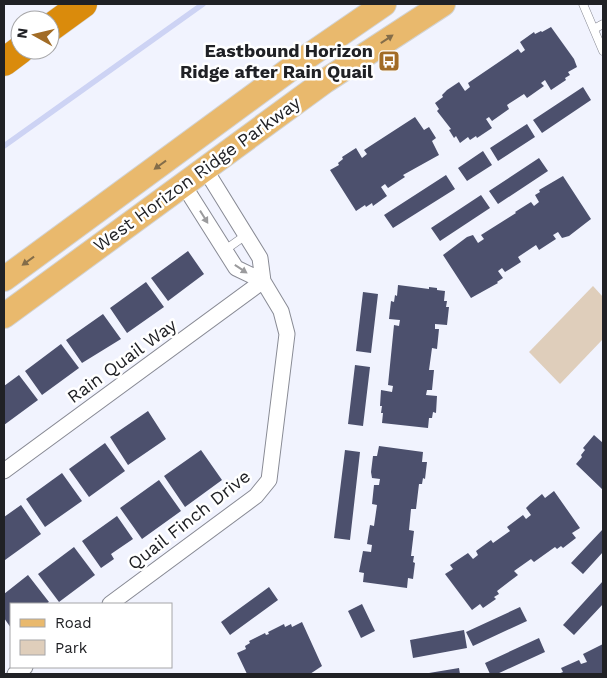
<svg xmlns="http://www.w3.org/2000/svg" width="607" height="678" font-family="'Work Sans',sans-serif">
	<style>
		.park { fill: #dfcebb }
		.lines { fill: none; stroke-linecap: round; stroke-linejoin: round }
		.stream { stroke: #cdd3f4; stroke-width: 5.5 }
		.building { fill: #4c506d }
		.lane-casing { stroke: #888a94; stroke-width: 9 }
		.street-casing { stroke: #888a94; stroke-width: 17 }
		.primary-casing { stroke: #d2d3d3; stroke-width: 26 }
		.highway-casing { stroke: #d2d3d3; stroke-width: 29 }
		.lane { stroke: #fff; stroke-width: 8 }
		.street { stroke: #fff; stroke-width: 15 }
		.primary { stroke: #e9b96d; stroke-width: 24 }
		.highway { stroke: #da8b0c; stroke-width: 28 }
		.oneway { fill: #846d49 }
		.oneway2 { fill: #9b9b9d }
		.labels { text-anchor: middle; stroke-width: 5; stroke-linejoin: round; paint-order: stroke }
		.poi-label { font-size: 18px; font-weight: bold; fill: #202125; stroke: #fff; text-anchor: end }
		.street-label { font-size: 18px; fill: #202125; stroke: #fff }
	</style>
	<rect width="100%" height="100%" fill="#f1f3fe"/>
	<path class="park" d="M 593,286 L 603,297 L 603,339 L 560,384 L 529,352 Z"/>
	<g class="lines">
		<path class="stream" d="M 4,146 L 203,4"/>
	</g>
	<path class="building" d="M 551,27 L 574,59 L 577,67 L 568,72 L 570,75 L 565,78 L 566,80 L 551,90 L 545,80 L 541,83 L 544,86 L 527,98 L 524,94 L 507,105 L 509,109 L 492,121 L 489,117 L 486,119 L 492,128 L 477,138 L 476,136 L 470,140 L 468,137 L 460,143 L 456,136 L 454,138 L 449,130 L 451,129 L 437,111 L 439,109 L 435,103 L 443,97 L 442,95 L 447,90 L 459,82 L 465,91 L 470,87 L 468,83 L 518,49 L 521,53 L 525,50 L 520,42 L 534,32 L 535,34 L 541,31 L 542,32 Z
		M 583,87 L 591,100 L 542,133 L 533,120 Z
		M 415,117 L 424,130 L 429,127 L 436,138 L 432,141 L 439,155 L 403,175 L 405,177 L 388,188 L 385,184 L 381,187 L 387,196 L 373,206 L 372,203 L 366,207 L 365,205 L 356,211 L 330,170 L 339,165 L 338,163 L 343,159 L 342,157 L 356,148 L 362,158 L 367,154 L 364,150 Z
		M 527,124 L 535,137 L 498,161 L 490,148 Z
		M 483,151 L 492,165 L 467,181 L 458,168 Z
		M 539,158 L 548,171 L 498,204 L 489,191 Z
		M 446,175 L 455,189 L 393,228 L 384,215 Z
		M 563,176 L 591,219 L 569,236 L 562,238 L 558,232 L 553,235 L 556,239 L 539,250 L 536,245 L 518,257 L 521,262 L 505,272 L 502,268 L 498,271 L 503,278 L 497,282 L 498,283 L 471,298 L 443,255 L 467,237 L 473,235 L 478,243 L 484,239 L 481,235 L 516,213 L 515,212 L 531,202 L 534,206 L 539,202 L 535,195 L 540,192 L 539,190 Z
		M 481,195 L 490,208 L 440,241 L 431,228 Z
		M 188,251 L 204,274 L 168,301 L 151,278 Z
		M 146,282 L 164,307 L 127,333 L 110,308 Z
		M 398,285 L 429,289 L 429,287 L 437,288 L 437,290 L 445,291 L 444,301 L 447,301 L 446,307 L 449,307 L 447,325 L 435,324 L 435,329 L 439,329 L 437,349 L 432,348 L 429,370 L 434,370 L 432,390 L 427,390 L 426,395 L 437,396 L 436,413 L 433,412 L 432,418 L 429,418 L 428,428 L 382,423 L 383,413 L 381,413 L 382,406 L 380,406 L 381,390 L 392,392 L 393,386 L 388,385 L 394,325 L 399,326 L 400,320 L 389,319 L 391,301 L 394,302 L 395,295 L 397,296 Z
		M 363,292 L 378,294 L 371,353 L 356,351 Z
		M 103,314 L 121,339 L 82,363 L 66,340 Z
		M 61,344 L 79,368 L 42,395 L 25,371 Z
		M 355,365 L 370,367 L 363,426 L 348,424 Z
		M 19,375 L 38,400 L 4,425 L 4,386 Z
		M 148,411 L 166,439 L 128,465 L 110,437 Z
		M 594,435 L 603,443 L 603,490 L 576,464 L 582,457 L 581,455 L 585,450 L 583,448 Z
		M 105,443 L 125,471 L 89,497 L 69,469 Z
		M 379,446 L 423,452 L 422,462 L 427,462 L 425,479 L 423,478 L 422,484 L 419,484 L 416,509 L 411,509 L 409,530 L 414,531 L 411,556 L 414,556 L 413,562 L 415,563 L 413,579 L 408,578 L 407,588 L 363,582 L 364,573 L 359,572 L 363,551 L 371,552 L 372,545 L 367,544 L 370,525 L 374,526 L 377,505 L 372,504 L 374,485 L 379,485 L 380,479 L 372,478 L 371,472 L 373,456 L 377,456 Z
		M 201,450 L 222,480 L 185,507 L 164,476 Z
		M 345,450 L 360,452 L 350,540 L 334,538 Z
		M 62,473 L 82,501 L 45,527 L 26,499 Z
		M 159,480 L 181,511 L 142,539 L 120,508 Z
		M 554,491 L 580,528 L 572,533 L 576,538 L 563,548 L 561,546 L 557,549 L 555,547 L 534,562 L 531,559 L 514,571 L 518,575 L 497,591 L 499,594 L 494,597 L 496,599 L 483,608 L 480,604 L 472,610 L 445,574 L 453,569 L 450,565 L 468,553 L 473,559 L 478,555 L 476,551 L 491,540 L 493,543 L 510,531 L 507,527 L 523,515 L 526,519 L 531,515 L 526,508 L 530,504 L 542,494 L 545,498 Z
		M 21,505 L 41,534 L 5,560 L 4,517 Z
		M 117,516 L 133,539 L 111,554 L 114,559 L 101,568 L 82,541 Z
		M 603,529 L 603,552 L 583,574 L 571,563 Z
		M 74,547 L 95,575 L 59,602 L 38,574 Z
		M 28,575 L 49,602 L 46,604 L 11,604 L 11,628 L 4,618 L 4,594 Z
		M 603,581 L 603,604 L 574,635 L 563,625 Z
		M 269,587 L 278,600 L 230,635 L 221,622 Z
		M 362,604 L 375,631 L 361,638 L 348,611 Z
		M 520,607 L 527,621 L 473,646 L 466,632 Z
		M 302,622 L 322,666 L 310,674 L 247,674 L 237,653 L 246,649 L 245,646 L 250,643 L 249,641 L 265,633 L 266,635 L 269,634 L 268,632 L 284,624 L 285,627 L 291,624 L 292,627 Z
		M 464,630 L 467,648 L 413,658 L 410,640 Z
		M 539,638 L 545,652 L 497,674 L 490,674 L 485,663 Z
		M 603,644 L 603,674 L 558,674 L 563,672 L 561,668 L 579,660 L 581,664 L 587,662 L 583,654 Z
		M 459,668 L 460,674 L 429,674 L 429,673 Z"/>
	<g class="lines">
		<g class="lane-casing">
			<path id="lane" d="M 583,4 L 603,51
				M 594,29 L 603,24
				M 225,250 L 246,235"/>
		</g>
		<g class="street-casing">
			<path id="street" d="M 183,184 L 236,268 L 263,281
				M 4,471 L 263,281
				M 110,604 L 256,496 L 269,480 L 287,334 L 281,311 L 263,281 L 260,258 L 205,169
				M 15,674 L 25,667"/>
		</g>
		<g class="primary-casing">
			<path id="primary" d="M 4,279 L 304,59 L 384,4
				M 4,316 L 325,81 L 443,4"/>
		</g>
		<g class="highway-casing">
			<path id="highway" d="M 50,28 L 83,4
				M 4,62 L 20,50"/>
		</g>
		<use href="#lane" class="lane"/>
		<use href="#street" class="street"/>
		<use href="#primary" class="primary"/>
		<use href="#highway" class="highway"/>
	</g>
	<defs><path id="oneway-solid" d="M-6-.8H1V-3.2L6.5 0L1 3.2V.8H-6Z" transform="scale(1.25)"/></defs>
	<g class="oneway">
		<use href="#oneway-solid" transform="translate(387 39) rotate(-34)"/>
		<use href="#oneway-solid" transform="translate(160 165) rotate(144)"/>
		<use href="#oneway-solid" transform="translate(28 261) rotate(144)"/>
	</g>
	<g class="oneway2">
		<use href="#oneway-solid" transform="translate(204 217) rotate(58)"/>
		<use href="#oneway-solid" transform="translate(241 269) rotate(34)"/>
	</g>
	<defs>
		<g id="bus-square" transform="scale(1.125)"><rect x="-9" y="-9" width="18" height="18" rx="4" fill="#a26c26" stroke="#fff"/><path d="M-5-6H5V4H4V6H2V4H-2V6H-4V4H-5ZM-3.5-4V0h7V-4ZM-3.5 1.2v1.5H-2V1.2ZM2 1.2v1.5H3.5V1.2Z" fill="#fff"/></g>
	</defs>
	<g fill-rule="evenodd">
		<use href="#bus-square" x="389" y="61"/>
	</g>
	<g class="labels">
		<g class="poi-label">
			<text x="373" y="57">Eastbound Horizon<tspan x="373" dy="21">Ridge after Rain Quail</tspan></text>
		</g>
		<g class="street-label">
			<text transform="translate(197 174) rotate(-36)" y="6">West Horizon Ridge Parkway</text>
			<text transform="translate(122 361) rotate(-36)" y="6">Rain Quail Way</text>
			<text transform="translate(189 520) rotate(-38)" y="6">Quail Finch Drive</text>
		</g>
	</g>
	<rect width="607" height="678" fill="none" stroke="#202125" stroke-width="10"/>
	<rect x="10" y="603" width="162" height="65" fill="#ffffff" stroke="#a6a6a8"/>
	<rect x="20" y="619" width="25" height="8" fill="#e9b96d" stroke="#a6a6a8"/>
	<text x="55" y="628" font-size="15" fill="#202125">Road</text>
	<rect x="20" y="640" width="25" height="15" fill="#dfcebb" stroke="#a6a6a8"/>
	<text x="55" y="653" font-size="15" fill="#202125">Park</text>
	<g transform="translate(35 35) rotate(278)"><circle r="24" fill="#ffffff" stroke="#a6a6a8"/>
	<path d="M0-4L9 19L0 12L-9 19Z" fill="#a26c26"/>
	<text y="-8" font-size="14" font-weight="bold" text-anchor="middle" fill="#202125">N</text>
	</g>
</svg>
